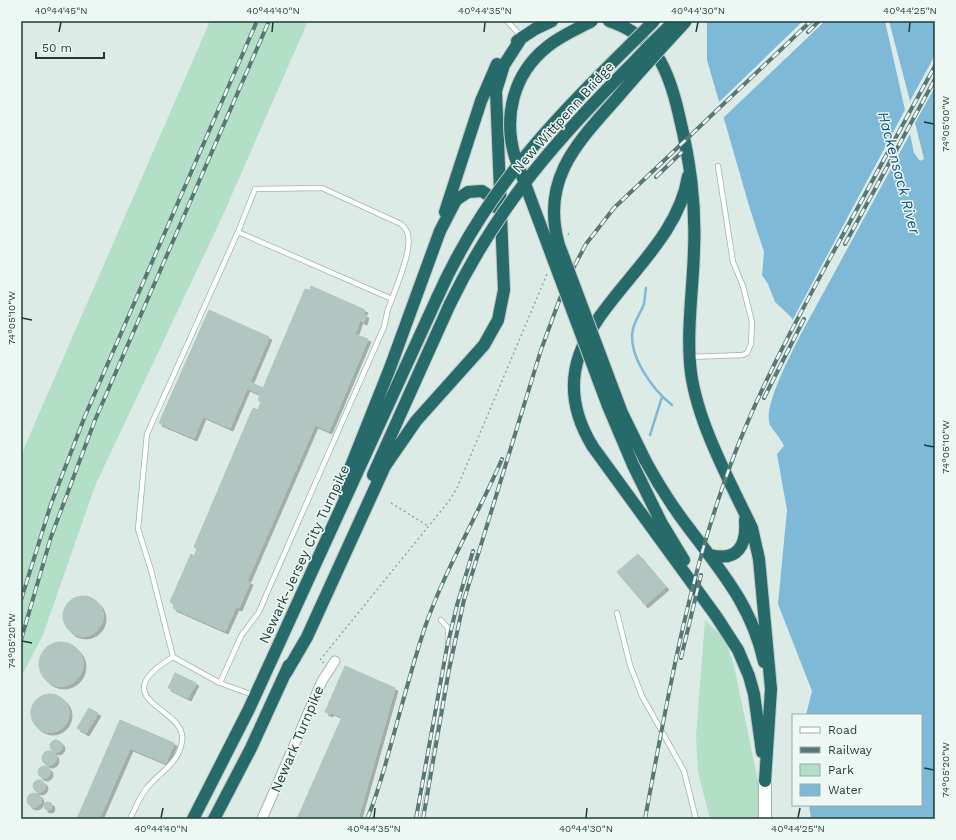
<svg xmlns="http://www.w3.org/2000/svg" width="956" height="840" font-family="'Work Sans',sans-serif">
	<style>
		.green { fill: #b3dfc7 }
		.water { fill: #7eb9d7 }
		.pier { fill: #ddebe7 }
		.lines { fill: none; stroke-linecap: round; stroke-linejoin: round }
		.stream { stroke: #7eb9d7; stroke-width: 2.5 }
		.building { fill: #b2c6c1; stroke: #afc5c0; filter: url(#shadow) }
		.service-casing { stroke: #a0b3af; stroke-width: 6 }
		.minor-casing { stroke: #a0b3af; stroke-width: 11 }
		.secondary-casing { stroke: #9bb8b3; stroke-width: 14 }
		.motorway-casing { stroke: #c0c8c8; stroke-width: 14 }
		.path { stroke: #7ab2ab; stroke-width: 1.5; stroke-dasharray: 2 3; stroke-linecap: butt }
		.service { stroke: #fff; stroke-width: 4.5 }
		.minor { stroke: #fff; stroke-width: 9 }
		.secondary { stroke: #fff; stroke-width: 12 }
		.motorway { stroke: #266b69; stroke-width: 12 }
		.rail-casing { stroke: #577875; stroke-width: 4 }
		.rail { stroke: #edf7f4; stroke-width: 2.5; stroke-dasharray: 8; stroke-linecap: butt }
		.motorway-bridge-casing { stroke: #c0c8c8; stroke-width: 14; stroke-linecap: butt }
		.motorway-bridge { stroke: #266b69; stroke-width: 12 }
		.ticks { fill: none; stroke: #1d3c39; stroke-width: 1.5 }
		.labels { text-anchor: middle; stroke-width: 3; stroke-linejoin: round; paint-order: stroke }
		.street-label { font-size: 14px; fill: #1d3c39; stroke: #edf7f4 }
		.water-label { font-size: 15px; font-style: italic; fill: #11577d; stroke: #edf7f4 }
		.neatline { fill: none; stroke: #1d3c39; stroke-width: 1.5 }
		.ticks-label { font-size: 10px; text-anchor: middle; fill: #1d3c39 }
	</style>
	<defs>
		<filter id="shadow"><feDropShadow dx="3" dy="3" stdDeviation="0" flood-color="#0004"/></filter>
	</defs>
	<rect width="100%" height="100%" fill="#ddebe7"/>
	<path class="green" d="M 210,21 L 308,21 L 223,215 L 95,486 L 43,635 L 21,677 L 21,455 Z
		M 705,620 L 715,630 L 724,636 L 734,666 L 766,819 L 710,819 L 698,772 L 696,737 Z"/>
	<path class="water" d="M 707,21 L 935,21 L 935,819 L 811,819 L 809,805 L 921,805 L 921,715 L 806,715 L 812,691 L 778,604 L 787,510 L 777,454 L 784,446 C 780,437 774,432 770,425 C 762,406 793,352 801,333 L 791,317 L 775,302 L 768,284 L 762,275 L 764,252 L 750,209 L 707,60 Z"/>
	<path class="pier" d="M 803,21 L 825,21 L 722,119 L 717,104 Z
		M 885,21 L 889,21 L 910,101 L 935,55 L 935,87 L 915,123 L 924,159 L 920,161 L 914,153 L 910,134 L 790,354 L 799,333 L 792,321 L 905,110 Z"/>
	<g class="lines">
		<path class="stream" d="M 646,288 C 645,293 645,299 644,304 C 641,312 635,320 633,329 C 627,355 653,390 672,405
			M 650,435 L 662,397"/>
	</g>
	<path class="building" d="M 311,286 L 365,310 L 363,314 L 366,315 L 364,322 L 360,320 L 355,334 L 368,339 L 329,431 L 315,425 L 247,581 L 250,582 L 239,608 L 236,607 L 225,631 L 173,608 L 174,604 L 170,602 L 191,554 L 194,556 L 197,549 L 194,547 L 253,408 L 258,410 L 261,402 L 258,400 L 305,289 L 310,290 Z
		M 209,310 L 269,337 L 250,382 L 263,388 L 260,394 L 247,388 L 230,428 L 203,416 L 194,438 L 159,423 Z
		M 638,554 L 666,587 L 645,605 L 617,572 Z
		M63 616a20 20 0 1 1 40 0a20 20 0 1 1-40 0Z
		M39 664a22 22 0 1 1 44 0a22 22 0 1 1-44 0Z
		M 345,666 L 395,688 L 358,819 L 297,819 L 342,717 L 331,712 L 330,714 L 325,712 Z
		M 175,673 L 196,683 L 188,698 L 168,688 Z
		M31 713a19 19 0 1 1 38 0a19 19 0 1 1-38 0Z
		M 89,708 L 98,713 L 86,733 L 77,728 Z
		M 120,720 L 174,743 L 166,763 L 130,748 L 99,819 L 77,819 Z
		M50 746a6 6 0 1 1 12 0a6 6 0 1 1-12 0Z
		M42 758a7 7 0 1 1 14 0a7 7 0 1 1-14 0Z
		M38 772a6 6 0 1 1 12 0a6 6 0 1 1-12 0Z
		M33 786a6 6 0 1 1 12 0a6 6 0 1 1-12 0Z
		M27 800a7 7 0 1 1 14 0a7 7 0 1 1-14 0Z
		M44 806a4 4 0 1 1 8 0a4 4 0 1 1-8 0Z"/>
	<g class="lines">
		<g class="service-casing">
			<path id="service" d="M 507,21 L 521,36
				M 238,232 L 255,189 L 322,188 L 401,224 C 403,226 406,229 407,232 C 414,246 397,284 392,299
				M 690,357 L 743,355 L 747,353 L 751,344 L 752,322 L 743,286 L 733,262 L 718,166
				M 617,613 L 630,665 L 642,696 L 684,771 L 696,819
				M 220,683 L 241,636 L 259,612 L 267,593 L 384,327 L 388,309 L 392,299 L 238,232 L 147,434 L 138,529 L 151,570 L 173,657 L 220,683 L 253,695
				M 130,819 C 135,809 139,798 146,789 C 158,773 179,764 182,741 C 188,707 100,701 173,657
				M 417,819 L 448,649 L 448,628 L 441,620"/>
		</g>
		<g class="minor-casing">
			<path id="minor" d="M 262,819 L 322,681 L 335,661"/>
		</g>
		<g class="secondary-casing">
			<path id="secondary" d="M 765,819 L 765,781"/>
		</g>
		<g class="motorway-casing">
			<path id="motorway" d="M 609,21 C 656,36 669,71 679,115 C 690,161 696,202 694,250 C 693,290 686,333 691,373 C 698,424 730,482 752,528 L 759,559 L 771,689 L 765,781
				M 517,41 L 535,29 L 552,21
				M 688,176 C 673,277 521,330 593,447 L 716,616 L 738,650 L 749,676 L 754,694 L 762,752
				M 445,212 L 481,101 L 497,64
				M 645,460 C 658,484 672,506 688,527 C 721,571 752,606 764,662
				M 633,465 L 661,522 L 684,560
				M 373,475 L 450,304
				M 341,491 L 390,368 L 440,231 L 456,200 L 468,192 L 482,191 L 494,199 L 496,207
				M 710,555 C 738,562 747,545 745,520
				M 286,673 L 307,637 L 385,466 L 416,421 L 484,345 L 498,320 L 504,290 L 496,91 L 504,65 L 522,37
				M 193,819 L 249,709 L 437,298
				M 214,819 L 251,748 L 289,665"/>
		</g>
		<path class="path" d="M 568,235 L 570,231
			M 391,503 L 428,526
			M 324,663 L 320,660 L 449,501 L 457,488 L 547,274"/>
		<use href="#service" class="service"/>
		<use href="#minor" class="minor"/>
		<use href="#secondary" class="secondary"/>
		<use href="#motorway" class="motorway"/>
		<g class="rail-casing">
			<path id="rail" d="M 808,32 L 819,21
				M 656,177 L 682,152
				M 845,244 L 935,79
				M 764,398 L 804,319
				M 21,600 L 51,504 L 85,416 L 257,21
				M 21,640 L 51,537 L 95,420 L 269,21
				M 681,658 L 701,575
				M 367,819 C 376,798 382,777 388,755 C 400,713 411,669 425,627 C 445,569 478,515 502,459
				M 416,819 L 447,647 L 457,605 L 473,551
				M 423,819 L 449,670 L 464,600 L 541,350 L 566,282 L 586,244 L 614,208 L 811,21
				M 645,819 C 667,701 687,583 729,469 C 757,392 796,321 835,249 C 869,188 901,127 935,66"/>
		</g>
		<use href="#rail" class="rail"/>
		<g class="motorway-bridge-casing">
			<path id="motorway-bridge" d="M 592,21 C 577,29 560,36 547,47 C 513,74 503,117 515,157 L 608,406 L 633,465
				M 437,298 C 461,244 494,193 532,148 C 570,103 613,62 654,21
				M 450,304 C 495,212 548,149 619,77 C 638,58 655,39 675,21
				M 645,460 L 622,413 L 559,245 C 540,180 577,143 617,98 C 639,72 663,46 686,21"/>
		</g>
		<use href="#motorway-bridge" class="motorway-bridge"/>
	</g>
	<path class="ticks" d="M 59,32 L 61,22M 272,32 L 273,22M 484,32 L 485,22M 696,32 L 698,22M 909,32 L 910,22M 924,122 L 934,124M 22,318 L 32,320M 924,445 L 934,447M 22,641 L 32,643M 924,768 L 934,770M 161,818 L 163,808M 374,818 L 375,808M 586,818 L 587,808M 798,818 L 800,808"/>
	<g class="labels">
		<g class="street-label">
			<text transform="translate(563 117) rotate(-48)" y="5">New Wittpenn Bridge</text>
			<text transform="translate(304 554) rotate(-65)" y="5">Newark-Jersey City Turnpike</text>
			<text transform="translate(297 739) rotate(-67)" y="5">Newark Turnpike</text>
		</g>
		<g class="water-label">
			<text transform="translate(899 173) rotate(75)" y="5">Hackensack River</text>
		</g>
	</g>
	<rect width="956" height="840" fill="none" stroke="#edf7f4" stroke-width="44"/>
	<rect x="792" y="714" width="130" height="92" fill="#edf7f4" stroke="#9aaca9"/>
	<rect x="800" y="727" width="20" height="6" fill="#ffffff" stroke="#9aaca9"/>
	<text x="828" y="734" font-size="12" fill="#1d3c39">Road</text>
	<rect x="800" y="747" width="20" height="6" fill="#577875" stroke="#9aaca9"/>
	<text x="828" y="754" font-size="12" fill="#1d3c39">Railway</text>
	<rect x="800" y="764" width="20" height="12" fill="#b3dfc7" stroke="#9aaca9"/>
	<text x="828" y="774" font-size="12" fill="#1d3c39">Park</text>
	<rect x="800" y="784" width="20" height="12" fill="#7eb9d7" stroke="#9aaca9"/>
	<text x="828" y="794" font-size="12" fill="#1d3c39">Water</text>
	<path d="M36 52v6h68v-6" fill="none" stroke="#1d3c39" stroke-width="2"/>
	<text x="42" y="52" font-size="12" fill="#1d3c39" stroke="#edf7f4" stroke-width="3" paint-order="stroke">50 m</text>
	<rect x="22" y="22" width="912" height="796" class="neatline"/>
	<g class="ticks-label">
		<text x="61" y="14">40°44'45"N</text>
		<text x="273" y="14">40°44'40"N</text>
		<text x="485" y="14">40°44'35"N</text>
		<text x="698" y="14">40°44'30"N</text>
		<text x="910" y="14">40°44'25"N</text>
		<text transform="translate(945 124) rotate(-90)" y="4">74°05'00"W</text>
		<text transform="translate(11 318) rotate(-90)" y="4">74°05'10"W</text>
		<text transform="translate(945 447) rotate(-90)" y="4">74°05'10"W</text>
		<text transform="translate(11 641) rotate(-90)" y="4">74°05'20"W</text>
		<text transform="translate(945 770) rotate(-90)" y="4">74°05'20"W</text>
		<text x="161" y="832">40°44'40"N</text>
		<text x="374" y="832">40°44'35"N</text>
		<text x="586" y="832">40°44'30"N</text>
		<text x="798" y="832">40°44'25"N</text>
	</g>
</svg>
